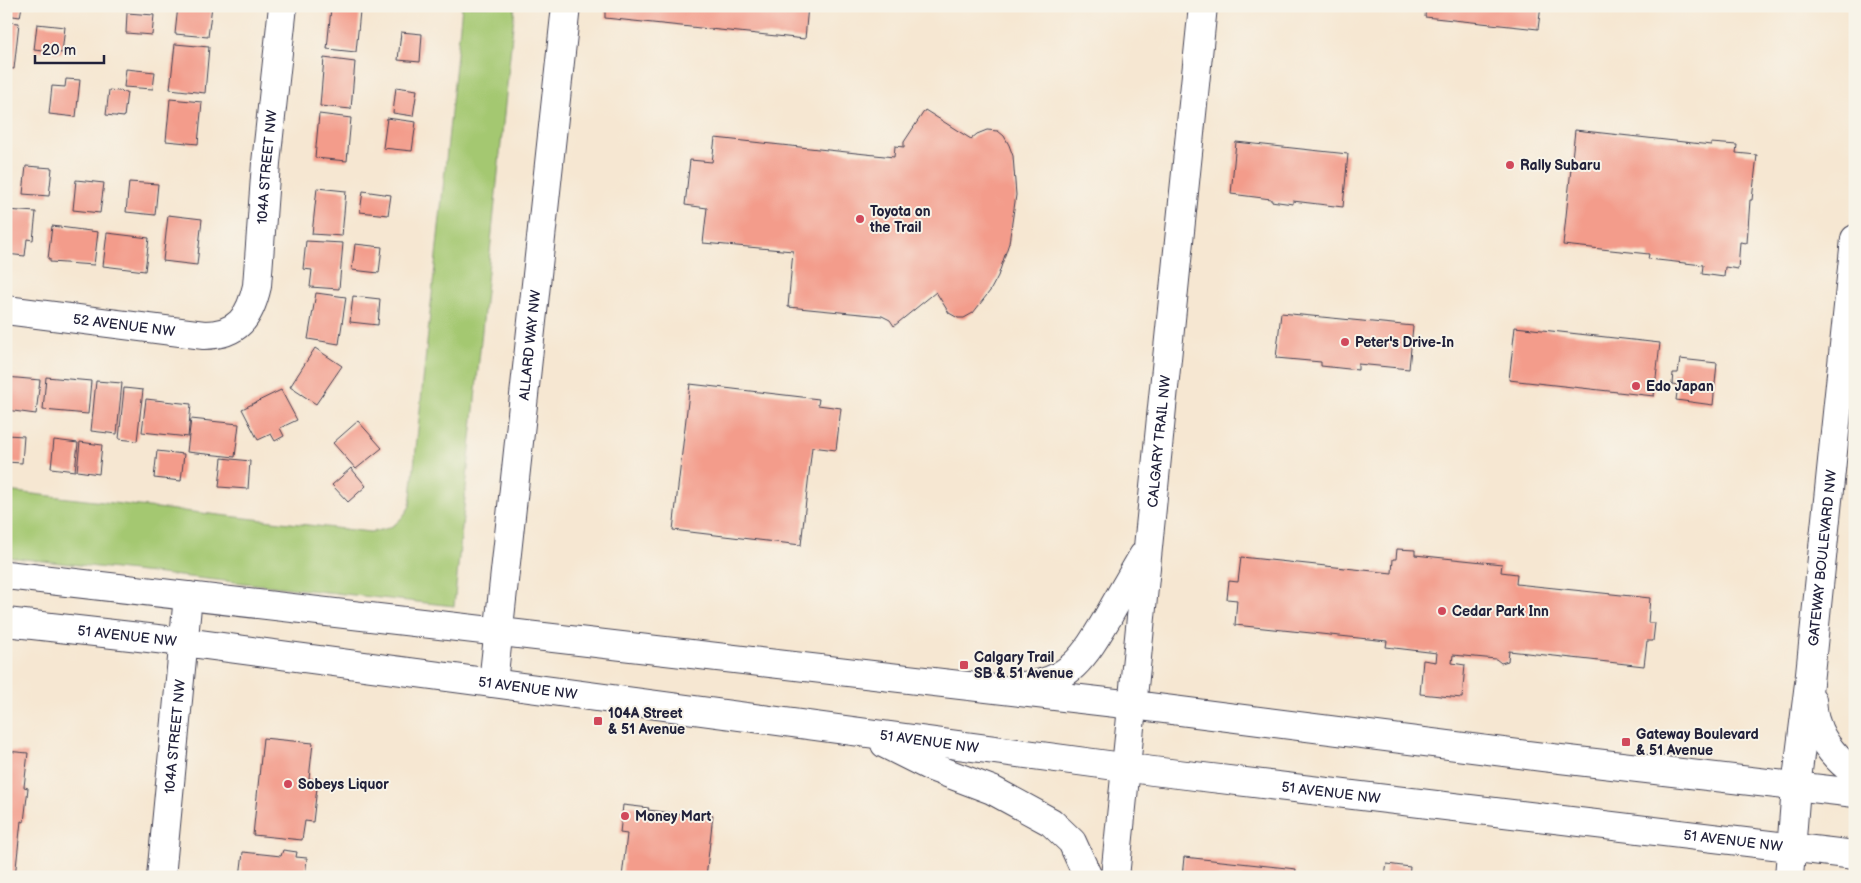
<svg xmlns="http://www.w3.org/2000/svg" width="1861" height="883" font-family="'Balsamiq Sans',sans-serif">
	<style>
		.green { fill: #a4c871; stroke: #637556 }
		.building { fill: #f39c8b }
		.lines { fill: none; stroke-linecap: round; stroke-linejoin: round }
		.minor-casing { stroke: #424052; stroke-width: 30 }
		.major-casing { stroke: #424052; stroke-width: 30 }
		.minor { stroke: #fff; stroke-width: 28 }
		.major { stroke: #fff; stroke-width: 28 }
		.poi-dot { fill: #d1495b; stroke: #f7f3e8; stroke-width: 2 }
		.labels { text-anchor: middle; stroke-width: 4; stroke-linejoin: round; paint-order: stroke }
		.poi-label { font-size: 14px; font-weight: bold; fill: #22223b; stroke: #f7f3e8; text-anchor: start }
		.street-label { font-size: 14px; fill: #22223b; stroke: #f7f3e8 }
	</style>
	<rect width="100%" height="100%" fill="#f7f3e8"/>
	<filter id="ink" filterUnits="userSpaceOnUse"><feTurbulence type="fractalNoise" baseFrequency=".02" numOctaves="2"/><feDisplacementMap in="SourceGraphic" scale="10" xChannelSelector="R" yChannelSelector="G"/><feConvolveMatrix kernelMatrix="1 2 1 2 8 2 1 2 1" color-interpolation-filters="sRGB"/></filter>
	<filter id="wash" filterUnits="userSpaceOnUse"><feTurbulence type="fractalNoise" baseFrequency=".0096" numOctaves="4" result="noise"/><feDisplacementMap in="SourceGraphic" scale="20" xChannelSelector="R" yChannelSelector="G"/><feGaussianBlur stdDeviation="1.12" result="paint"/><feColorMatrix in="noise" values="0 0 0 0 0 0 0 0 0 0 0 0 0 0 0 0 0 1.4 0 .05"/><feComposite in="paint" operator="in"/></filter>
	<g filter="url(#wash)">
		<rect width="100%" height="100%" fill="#f6e7d2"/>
		<path class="green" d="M 462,6 L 515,6 L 454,606 L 6,557 L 6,491 L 370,532 C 392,529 398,525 410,506 Z"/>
		<g id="blocks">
			<path class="building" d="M 6,6 L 22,6 L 20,17 L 6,15 Z
				M 178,6 L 212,6 L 208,37 L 175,34 Z
				M 605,6 L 808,6 L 805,39 L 605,18 Z
				M 1426,6 L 1541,6 L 1538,29 L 1425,17 Z
				M 331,8 L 360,11 L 356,52 L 327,49 Z
				M 127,13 L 154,15 L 152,35 L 126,33 Z
				M 6,22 L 19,23 L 14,69 L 6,68 Z
				M 37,24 L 65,27 L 62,53 L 34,50 Z
				M 401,32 L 422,34 L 420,62 L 398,60 Z
				M 175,44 L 209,47 L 205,93 L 170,89 Z
				M 324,58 L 355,62 L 351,109 L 320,106 Z
				M 126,69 L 155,72 L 153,89 L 124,87 Z
				M 6,77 L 10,77 L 8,98 L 6,98 Z
				M 66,79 L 80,80 L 76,117 L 49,114 L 52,86 L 65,87 Z
				M 396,87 L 417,90 L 413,116 L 393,113 Z
				M 109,90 L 127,92 L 124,117 L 106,115 Z
				M 170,99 L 202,102 L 198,144 L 166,141 Z
				M 925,110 L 971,139 L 977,134 L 987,130 L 998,131 L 1004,136 L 1009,145 L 1013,156 L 1016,195 L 1009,243 L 998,276 L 990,291 L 973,313 L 964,318 L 958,318 L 949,313 L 936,292 L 894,326 L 890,320 L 882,316 L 788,307 L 793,251 L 703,243 L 707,208 L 685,205 L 690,160 L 712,162 L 715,138 L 894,157 L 895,146 L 904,147 L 904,142 Z
				M 319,114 L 351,118 L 347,161 L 315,158 Z
				M 387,118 L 416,122 L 412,151 L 383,148 Z
				M 1575,130 L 1711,145 L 1711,143 L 1737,145 L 1736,153 L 1757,155 L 1752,200 L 1750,200 L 1747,243 L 1740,242 L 1738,269 L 1725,267 L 1724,277 L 1702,274 L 1703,265 L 1648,259 L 1649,254 L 1563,245 Z
				M 1236,142 L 1348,154 L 1343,207 L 1293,201 L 1293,204 L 1271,201 L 1271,199 L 1231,194 Z
				M 26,166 L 52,168 L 49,196 L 23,194 Z
				M 76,180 L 104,183 L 100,213 L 73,210 Z
				M 129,182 L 158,184 L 155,215 L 126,212 Z
				M 317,188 L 346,191 L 342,236 L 312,234 Z
				M 363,191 L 391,195 L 388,215 L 360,212 Z
				M 6,210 L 36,212 L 33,240 L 27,239 L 25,256 L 6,254 Z
				M 168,215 L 202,219 L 197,265 L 163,261 Z
				M 52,226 L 98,232 L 94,265 L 50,262 L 50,259 L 48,259 Z
				M 107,233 L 149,238 L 145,271 L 103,266 Z
				M 306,241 L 343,243 L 339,289 L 310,287 L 312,270 L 303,269 Z
				M 355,244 L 382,247 L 379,273 L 352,270 Z
				M 316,293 L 346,297 L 339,344 L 308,339 Z
				M 353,296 L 380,299 L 378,325 L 350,322 Z
				M 1281,313 L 1413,326 L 1409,369 L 1358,364 L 1358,370 L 1321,366 L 1321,362 L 1276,358 Z
				M 1515,327 L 1660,343 L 1654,396 L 1509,380 Z
				M 315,348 L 342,366 L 316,404 L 290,387 Z
				M 1680,359 L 1717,363 L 1713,405 L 1676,400 L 1678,385 L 1672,384 L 1673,373 L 1678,373 Z
				M 6,377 L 40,380 L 36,414 L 6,410 Z
				M 46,377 L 91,381 L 88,414 L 43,410 Z
				M 96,381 L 122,383 L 117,434 L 91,431 Z
				M 690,384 L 819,399 L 818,405 L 841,408 L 836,450 L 812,447 L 801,545 L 673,530 Z
				M 124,388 L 143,390 L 137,441 L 119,439 Z
				M 281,390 L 297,420 L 280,428 L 284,436 L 275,441 L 271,434 L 258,440 L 242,409 Z
				M 146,399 L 191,404 L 188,437 L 142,432 Z
				M 191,419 L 239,424 L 235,457 L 187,452 Z
				M 358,421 L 382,448 L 356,469 L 333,443 Z
				M 6,435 L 24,436 L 22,463 L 6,462 Z
				M 54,440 L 78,443 L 75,471 L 51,468 Z
				M 80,442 L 102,445 L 99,474 L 77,471 Z
				M 157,451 L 184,454 L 181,481 L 154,478 Z
				M 222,458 L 250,461 L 248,489 L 219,487 Z
				M 351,468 L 366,486 L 348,502 L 332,485 Z
				M 1397,549 L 1415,550 L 1415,555 L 1502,564 L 1501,572 L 1517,574 L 1516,584 L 1650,598 L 1648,623 L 1655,623 L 1653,641 L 1647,641 L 1644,666 L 1509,651 L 1508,661 L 1501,663 L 1496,659 L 1453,655 L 1452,663 L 1465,665 L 1462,698 L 1420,694 L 1423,660 L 1436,662 L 1437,653 L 1386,647 L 1387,641 L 1235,625 L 1237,600 L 1227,599 L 1229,581 L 1238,582 L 1241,557 L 1392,573 L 1393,559 L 1396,559 Z
				M 263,738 L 313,743 L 309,779 L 318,779 L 313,822 L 305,821 L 302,840 L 253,835 Z
				M 6,751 L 28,753 L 24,787 L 28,788 L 24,822 L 21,821 L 15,877 L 6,877 Z
				M 623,805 L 649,808 L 648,810 L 699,816 L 700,814 L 713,815 L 706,877 L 622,877 L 627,834 L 620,833 Z
				M 283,850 L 297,852 L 296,857 L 307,858 L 305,877 L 240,877 L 243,852 L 281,856 Z
				M 1184,857 L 1296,869 L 1295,877 L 1182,877 Z
				M 1387,864 L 1410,867 L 1409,877 L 1389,877 L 1389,875 L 1385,875 Z"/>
		</g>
	</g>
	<g filter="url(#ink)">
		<use href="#blocks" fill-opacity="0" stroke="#424052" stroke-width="1"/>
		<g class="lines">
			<g class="minor-casing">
				<g id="minor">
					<path id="s1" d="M 6,310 L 204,335 C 238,335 250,317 257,286 L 266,163 L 283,6"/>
					<path id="s2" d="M 493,683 L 566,6"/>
					<path id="s3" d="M 161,877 L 188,596"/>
				</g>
			</g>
			<g class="major-casing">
				<g id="major">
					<path d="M 6,575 L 1133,705 L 1543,757 L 1855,793"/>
					<path id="s4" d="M 6,622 L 184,642 L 1153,771 L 1855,855"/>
					<path d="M 1022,686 C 1069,684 1086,654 1108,617 C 1119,597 1131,577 1143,556"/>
					<path d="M 1812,700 C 1813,707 1813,716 1816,723 C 1822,743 1838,761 1855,773"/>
					<path d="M 885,744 L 931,767 L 992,790 L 1051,822 L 1072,842 L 1088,877"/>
					<path id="s5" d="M 1115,877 C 1145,587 1172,296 1203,6"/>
					<path id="s6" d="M 1789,877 L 1796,787 L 1809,683 L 1855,239"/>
				</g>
			</g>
			<use href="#minor" class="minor"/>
			<use href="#major" class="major"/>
		</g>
	</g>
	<g class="poi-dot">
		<circle cx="1510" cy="165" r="5"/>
		<circle cx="860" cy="219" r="5"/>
		<circle cx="1345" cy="342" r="5"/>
		<circle cx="1636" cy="386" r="5"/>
		<circle cx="1442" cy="611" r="5"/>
		<rect x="959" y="660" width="10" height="10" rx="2.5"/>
		<rect x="593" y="716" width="10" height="10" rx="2.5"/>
		<rect x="1621" y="737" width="10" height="10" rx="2.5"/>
		<circle cx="288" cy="784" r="5"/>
		<circle cx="625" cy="816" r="5"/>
	</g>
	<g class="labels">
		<g class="poi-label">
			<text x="1520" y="170">Rally Subaru</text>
			<text x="870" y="216">Toyota on<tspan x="870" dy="16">the Trail</tspan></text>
			<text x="1355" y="347">Peter's Drive-In</text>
			<text x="1646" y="391">Edo Japan</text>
			<text x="1452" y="616">Cedar Park Inn</text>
			<text x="974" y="662">Calgary Trail<tspan x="974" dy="16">SB &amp; 51 Avenue</tspan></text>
			<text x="608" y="718">104A Street<tspan x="608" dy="16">&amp; 51 Avenue</tspan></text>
			<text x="1636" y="739">Gateway Boulevard<tspan x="1636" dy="16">&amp; 51 Avenue</tspan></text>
			<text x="298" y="789">Sobeys Liquor</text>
			<text x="635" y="821">Money Mart</text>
		</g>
		<g class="street-label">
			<text dy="5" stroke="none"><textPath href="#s1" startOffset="399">104A STREET NW</textPath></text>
			<text dy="5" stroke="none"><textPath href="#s1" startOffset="119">52 AVENUE NW</textPath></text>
			<text dy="5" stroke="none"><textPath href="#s2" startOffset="340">ALLARD WAY NW</textPath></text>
			<text dy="5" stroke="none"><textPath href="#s5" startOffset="438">CALGARY TRAIL NW</textPath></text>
			<text dy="5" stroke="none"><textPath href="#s6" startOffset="321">GATEWAY BOULEVARD NW</textPath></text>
			<text dy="5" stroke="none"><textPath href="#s4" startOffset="122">51 AVENUE NW</textPath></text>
			<text dy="5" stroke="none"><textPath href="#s4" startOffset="526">51 AVENUE NW</textPath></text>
			<text dy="5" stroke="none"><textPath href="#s3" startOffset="141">104A STREET NW</textPath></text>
			<text dy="5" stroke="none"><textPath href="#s4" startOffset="931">51 AVENUE NW</textPath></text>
			<text dy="5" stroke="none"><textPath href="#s4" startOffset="1336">51 AVENUE NW</textPath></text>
			<text dy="5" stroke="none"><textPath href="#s4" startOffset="1741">51 AVENUE NW</textPath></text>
		</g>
	</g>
	<rect width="1861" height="883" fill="none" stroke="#f7f3e8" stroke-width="25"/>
	<path d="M35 55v8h69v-8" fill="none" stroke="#22223b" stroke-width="2.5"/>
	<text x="42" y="55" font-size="15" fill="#22223b" stroke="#f7f3e8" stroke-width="4" paint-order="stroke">20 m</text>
</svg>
